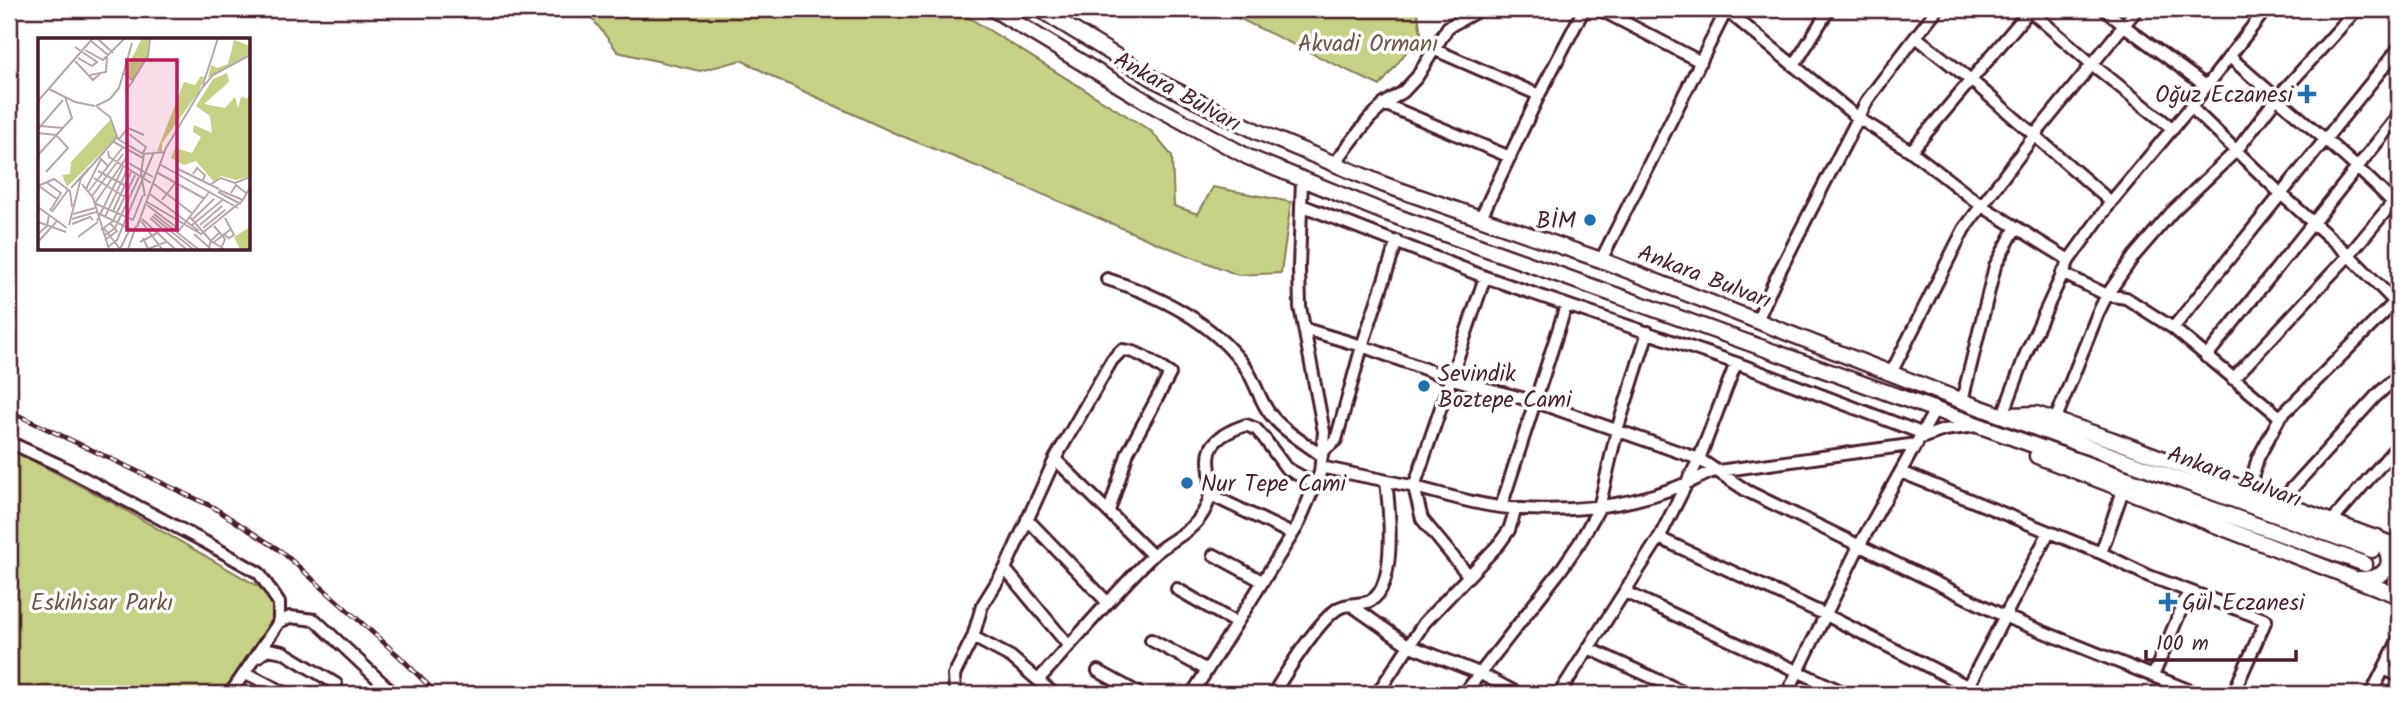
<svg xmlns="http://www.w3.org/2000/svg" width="2408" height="703" font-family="Kalam,sans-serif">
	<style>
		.green { fill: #c5d185; stroke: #887858; stroke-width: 2 }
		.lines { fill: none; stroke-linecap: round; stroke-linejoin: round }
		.minor-casing { stroke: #4a1f2b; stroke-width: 16 }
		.major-casing { stroke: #4a1f2b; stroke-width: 19 }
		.minor { stroke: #fff; stroke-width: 10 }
		.major { stroke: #fff; stroke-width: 14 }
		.rail-casing { stroke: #4a1f2b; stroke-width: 5 }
		.rail { stroke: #fff; stroke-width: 2.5; stroke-dasharray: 8; stroke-linecap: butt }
		.poi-dot { fill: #1f6fb2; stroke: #fff; stroke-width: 2.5 }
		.labels { text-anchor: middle; stroke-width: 7; stroke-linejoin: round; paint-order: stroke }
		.park-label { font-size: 23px; fill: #6f5446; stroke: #fff }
		.street-label { font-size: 23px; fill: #4a1f2b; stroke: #fff }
		.poi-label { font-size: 23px; fill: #4a1f2b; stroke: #fff; text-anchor: start }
		.inset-road { fill: none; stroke: #b7a5aa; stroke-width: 2 }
		.view { fill: #c2185b; fill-opacity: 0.15; stroke: #c2185b; stroke-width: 3.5 }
		.inset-edge { fill: none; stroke: #4a1f2b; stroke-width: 3.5 }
	</style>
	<rect width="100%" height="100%" fill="#fff"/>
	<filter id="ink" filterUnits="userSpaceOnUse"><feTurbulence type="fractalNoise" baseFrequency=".0143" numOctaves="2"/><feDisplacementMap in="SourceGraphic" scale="14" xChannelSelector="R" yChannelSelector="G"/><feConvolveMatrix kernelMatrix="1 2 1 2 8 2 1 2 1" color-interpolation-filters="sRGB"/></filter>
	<g filter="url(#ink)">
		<path class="green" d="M 585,9 L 955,9 L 1151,131 L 1172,156 L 1174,206 L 1198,214 L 1213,187 L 1291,202 L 1281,273 L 1238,275 L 1157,243 L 981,168 L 892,132 L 777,79 L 742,60 L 700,71 L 618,52 Z
			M 1241,9 L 1417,9 L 1421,33 L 1380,86 L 1238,18 Z
			M 9,448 L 111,502 L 284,601 L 226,694 L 10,694 Z"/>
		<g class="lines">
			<g class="minor-casing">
				<path id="minor" d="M 1599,9 L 1701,62
					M 2028,9 L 2093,65 L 2173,129
					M 2104,9 L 2123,25 L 2206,86
					M 1726,10 L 1858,118 L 1911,151 L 1982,206 L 2069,260
					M 1916,37 L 1972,81 L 2111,202
					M 1433,49 L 1539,95
					M 2230,57 C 2286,108 2347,154 2399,209
					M 1794,66 L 1829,9
					M 1384,104 L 1510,157
					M 2191,107 L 2281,194 L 2349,255 L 2395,302 L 2399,310
					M 1911,151 L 2030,10
					M 1334,164 L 1369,119 L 1387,102 L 1403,92 L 1417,77 L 1448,27 L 1481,9
					M 1301,205 L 1485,277 L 1736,363 L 1924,434
					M 1481,217 L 1539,95 L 1584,9
					M 1601,260 L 1727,9
					M 2062,273 L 2107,295 L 2126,298 L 2173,328 L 2280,417
					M 1107,279 C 1160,296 1212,321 1246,368 C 1255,382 1259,398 1268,411 C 1280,429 1305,443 1322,456
					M 1757,321 L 1774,282 L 1868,99 L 1937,9
					M 2173,328 L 2399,48
					M 1305,329 L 1362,346 L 1452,379 L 1536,402 L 1699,459 L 1747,491 L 2006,617 L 2198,694
					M 2206,357 L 2399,115
					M 1891,373 L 1964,229 L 2034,136 L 2137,9
					M 2233,379 L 2349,255 L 2399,195
					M 1962,401 L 1995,266 L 2016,227
					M 2003,415 L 2027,351 L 2069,260 L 2111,202 L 2189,109 L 2266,9
					M 2055,421 L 2098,313 L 2107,295 L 2134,256 L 2172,212 L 2237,150 L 2276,99 L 2357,9
					M 1921,438 L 1944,430 L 1976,426
					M 9,442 L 59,465 L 205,542 L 259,573 L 279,603 L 279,622
					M 1322,452 L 1336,440 L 1362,346 L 1397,241
					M 1321,467 C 1352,474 1384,480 1415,487 C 1446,495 1477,505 1509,508 C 1579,514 1649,504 1711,472 L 1917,444
					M 1901,472 L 2101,553 L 2149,576 L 2266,620 L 2233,694
					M 2248,491 L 2258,458 L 2280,417 L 2399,298
					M 1211,495 L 1292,534
					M 2279,503 L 2376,396 L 2399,375
					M 1501,507 L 1566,306
					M 1109,511 L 1128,452 L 1170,374 C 1155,364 1140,351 1122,350 L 1112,360 L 1055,459 L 1152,555
					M 1027,519 L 1108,603
					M 2332,521 L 2399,444
					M 1659,538 L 1826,615 L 1983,694
					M 2101,553 L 2123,490
					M 1214,555 L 1262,581
					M 1005,569 L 1069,646
					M 1468,575 L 1422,519 L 1414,487 L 1485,277
					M 1177,589 L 1236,623
					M 1625,592 L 1847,694
					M 1351,605 L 1408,645 L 1479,673 L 1519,694
					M 973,637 L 1011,657 L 1054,694
					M 1151,640 L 1207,670
					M 1588,648 L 1688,694
					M 259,656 L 268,649 L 283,652 L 336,684
					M 2384,669 L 2399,676
					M 1098,671 L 1140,694
					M 243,675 L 252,676 L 287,694
					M 2153,676 L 2189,591
					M 1039,679 C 1076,639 1112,596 1151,557 C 1168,540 1190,535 1203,513 C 1228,473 1180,447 1246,425 L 1256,429 L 1264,438 L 1286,468 L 1315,484
					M 230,694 L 279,622 L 290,617 L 315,620 L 394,694
					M 958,694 L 955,692 L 954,675 L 973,637 L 982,606 L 1005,569 L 1055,459
					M 1192,694 L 1297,527 L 1320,473 L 1324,432 L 1300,307 L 1299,267 L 1302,179
					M 1273,694 C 1286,673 1318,620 1339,608 C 1348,603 1361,605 1370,601 C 1398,587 1389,506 1386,481
					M 1377,694 L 1424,623 L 1499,544 L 1509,530 L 1516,508
					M 1464,694 L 1560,571 L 1580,542 L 1599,508 L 1617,430 L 1648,332
					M 1559,694 L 1659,538 L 1699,459 L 1736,363
					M 1787,694 L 1859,546 L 1935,410
					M 1964,694 L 2049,532
					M 2371,694 L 2399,639"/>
			</g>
			<g class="major-casing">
				<path id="major" d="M 993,9 L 1149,103 L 1248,157 L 1381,211 L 2365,564
					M 1039,9 L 1157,81 L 1256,131 L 1385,185 L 1601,260 L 1962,401 L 2372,550
					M 2011,415 L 2036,414 L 2113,440 L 2399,547
					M 2037,456 L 2399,596
					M 2399,566 L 2396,581 L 2399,594
					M 2359,579 C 2390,579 2398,560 2377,537"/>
			</g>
			<use href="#minor" class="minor"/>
			<use href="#major" class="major"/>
			<g class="rail-casing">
				<path id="rail" d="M 9,411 L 213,507 L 281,551 L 400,657 L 437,694"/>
			</g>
			<use href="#rail" class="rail"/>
		</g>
	</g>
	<g class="poi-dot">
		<path d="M2303.5 83.5h7v7h7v7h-7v7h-7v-7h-7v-7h7z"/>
		<circle cx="1590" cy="220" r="7"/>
		<circle cx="1424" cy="386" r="7"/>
		<circle cx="1187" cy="483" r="7"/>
		<path d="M2164.5 591.5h7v7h7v7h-7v7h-7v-7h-7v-7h7z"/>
	</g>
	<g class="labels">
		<g class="park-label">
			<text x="1368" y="51">Akvadi Ormanı</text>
			<text x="102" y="610">Eskihisar Parkı</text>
		</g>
		<g class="street-label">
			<text transform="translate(1178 91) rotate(29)" y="8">Ankara Bulvarı</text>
			<text transform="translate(1705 276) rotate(21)" y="8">Ankara Bulvarı</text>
			<text transform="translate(2235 476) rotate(20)" y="8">Ankara Bulvarı</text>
		</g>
		<g class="poi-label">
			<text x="2293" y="102" text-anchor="end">Oğuz Eczanesi</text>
			<text x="1576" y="228" text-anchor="end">BİM</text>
			<text x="1438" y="381">Sevindik<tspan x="1438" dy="26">Boztepe Cami</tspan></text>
			<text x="1201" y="491">Nur Tepe Cami</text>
			<text x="2182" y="610">Gül Eczanesi</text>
		</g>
	</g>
	<g transform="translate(38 38)">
		<rect width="212" height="212" fill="#fff"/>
		<path d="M 104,0 L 111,0 L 109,20 L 96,42 L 86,36 ZM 196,2 L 212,8 L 212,16 L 170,40 L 173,27 L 179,30 L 190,26 ZM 189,35 L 191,44 L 166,66 L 187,70 L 197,59 L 200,70 L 203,59 L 212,61 L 212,138 L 198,142 L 183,138 L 176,144 L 158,123 L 146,127 L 133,120 L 137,110 L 154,115 L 163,99 L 155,94 L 156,87 L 174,95 L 172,78 L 158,68 L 175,41 ZM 163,38 L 167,39 L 160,55 L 124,105 L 124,113 L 119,113 L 146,44 L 157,47 ZM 72,82 L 79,99 L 29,149 L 24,137 L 32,136 L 33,124 ZM 212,189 L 212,211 L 202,211 L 196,199 Z" fill="#c5d185"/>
		<path class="inset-road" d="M 59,0 L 75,15M 53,3 L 70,17M 37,9 L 59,24 L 54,28 L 40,20M 47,12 L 65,22 L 87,0M 37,23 L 55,42 L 62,36M 85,35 L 95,43 L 87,53M 52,37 L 68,34 L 69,19M 95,42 L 110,18 L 112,0M 165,47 L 180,0M 11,51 L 37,64 L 57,68M 0,63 L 55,0M 58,68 L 72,79 L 80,101 L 105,116 L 126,114M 58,68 L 72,61 L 81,50 L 94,5M 2,88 L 25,90M 0,91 L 25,62M 0,95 L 18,97 L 30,110 L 8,134M 91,96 L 108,109 L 105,115M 81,101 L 90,90 L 106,97M 76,104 L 105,120M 70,113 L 71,119 L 113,145M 106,116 L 103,135 L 107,158M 0,117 L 34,80 L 27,59M 87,123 L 115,139M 123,127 L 200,170M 140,131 L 181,151M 60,133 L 92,150M 120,135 L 167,161M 155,136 L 159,130 L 167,137 L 165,142M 56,140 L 87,159M 8,144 L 23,155 L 12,173M 44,146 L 55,160 L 71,211M 116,146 L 155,176M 173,146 L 183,140 L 197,145 L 212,139M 0,148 L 16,141 L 32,153 L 34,169M 1,148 L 19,161M 33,150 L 51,130M 48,151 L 63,121 L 70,128M 181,152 L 205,162 L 211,151M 50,154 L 85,109M 180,154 L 203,166M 193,155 L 198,147 L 208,155M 112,156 L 161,193M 54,158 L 85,116M 124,162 L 138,144M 109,164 L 163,196 L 205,162M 56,165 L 95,182 L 105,157M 57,165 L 89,119M 109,167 L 142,192M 0,169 L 29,190M 75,173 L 93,134M 14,174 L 30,152M 35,176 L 57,170M 116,176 L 160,211M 114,178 L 155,211M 67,179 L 89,132M 152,179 L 173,203 L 171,209M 112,180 L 148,211M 34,181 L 58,174 L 94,192M 104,181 L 137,211M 155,181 L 176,161M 59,183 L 85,129M 103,183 L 124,211M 0,184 L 28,194M 34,186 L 52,179 L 55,182M 31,187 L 43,140 L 79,99M 154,187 L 186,161M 162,187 L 184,168M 176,188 L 187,201 L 183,211M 99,189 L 128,110 L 164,50 L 175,37 L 212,17M 66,190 L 82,211M 165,190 L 187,172M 63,192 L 75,183 L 97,137M 182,194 L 173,203 L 186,211M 139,195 L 172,153M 0,196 L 9,188 L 11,177M 156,196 L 173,211M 185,196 L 191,200 L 196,197 L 187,180M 66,198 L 77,190 L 101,139M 40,199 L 60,184M 105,200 L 110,211 L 128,204M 67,202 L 79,193 L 72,185M 0,204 L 19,183M 102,204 L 121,194M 175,205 L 193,191M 70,209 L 79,202 L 116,114M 82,211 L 92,191M 90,211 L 98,188"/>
		<path class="view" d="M 89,22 L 139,22 L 139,192 L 89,192 Z"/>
		<rect width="212" height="212" class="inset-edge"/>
	</g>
	<rect width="2408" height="703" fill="none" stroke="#fff" stroke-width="35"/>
	<rect x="18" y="18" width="2373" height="668" fill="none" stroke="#4a1f2b" stroke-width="2.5" filter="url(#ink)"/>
	<path d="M2146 650v10h150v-10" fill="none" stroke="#4a1f2b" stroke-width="3.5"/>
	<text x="2156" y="650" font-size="21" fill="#4a1f2b" stroke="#ffffff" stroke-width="5" paint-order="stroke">100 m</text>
</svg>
